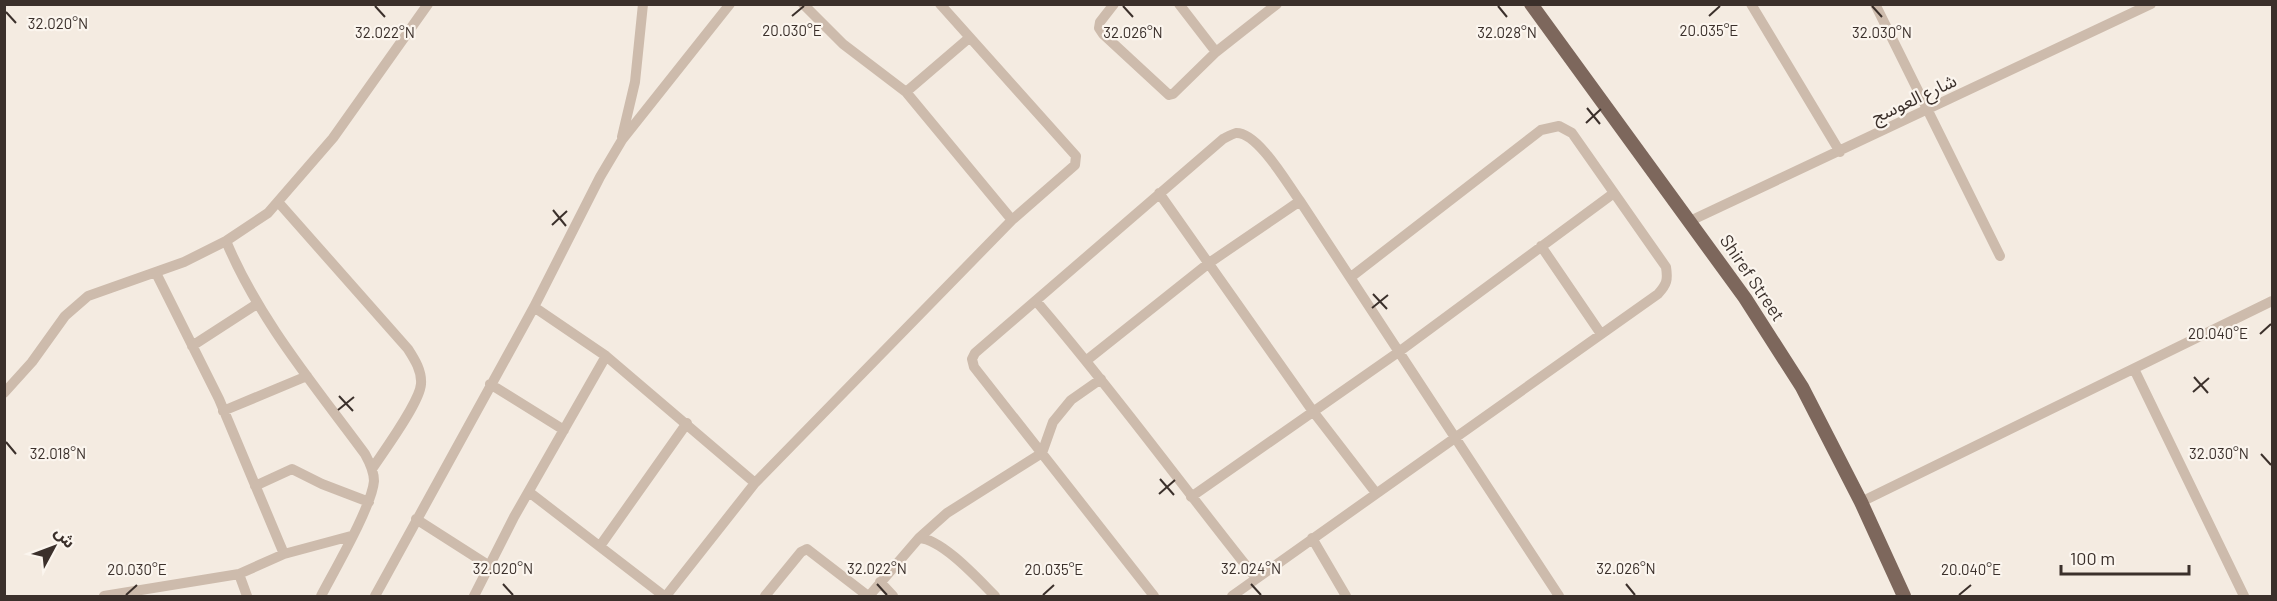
<svg xmlns="http://www.w3.org/2000/svg" width="2277" height="601" font-family="Barlow,'Noto Sans Arabic',sans-serif">
	<style>
		.lines { fill: none; stroke-linecap: round; stroke-linejoin: round }
		.minor { stroke: #cdbbac; stroke-width: 10 }
		.major { stroke: #7d675c; stroke-width: 14 }
		.ticks { fill: none; stroke: #3b302b; stroke-width: 2 }
		.labels { text-anchor: middle; stroke-width: 4.5; stroke-linejoin: round; paint-order: stroke }
		.street-label { font-size: 18px; fill: #3b302b; stroke: #fbf5ee }
		.ticks-label { font-size: 15px; text-anchor: middle; fill: #3b302b; stroke: #fbf5ee; stroke-width: 4.5; stroke-linejoin: round; paint-order: stroke }
	</style>
	<rect width="100%" height="100%" fill="#f4ebe1"/>
	<g class="lines">
		<path class="minor" d="M 803,4 L 843,44 L 906,92 L 1012,220
			M 1114,4 L 1100,22 L 1099,28 L 1103,34 L 1169,95 L 1173,94 L 1216,52 L 1277,4
			M 1179,4 L 1216,52
			M 1751,4 L 1840,152
			M 1875,4 L 2000,256
			M 906,92 L 969,38
			M 622,137 L 635,82 L 643,4
			M 1159,193 L 1312,410 L 1376,493
			M 279,203 L 408,349 C 415,360 422,371 421,384 C 420,402 384,451 372,469
			M 1690,221 L 2151,4
			M 226,241 C 259,320 315,386 365,454 C 370,463 374,472 374,481 C 372,506 334,571 321,596
			M 1541,246 L 1601,334
			M 156,273 L 219,399 L 284,554
			M 1036,301 C 1113,390 1182,486 1256,578
			M 534,307 L 606,356 L 755,483 L 666,596
			M 192,346 L 257,304
			M 1087,360 L 1209,263 L 1300,201 L 1559,596
			M 2134,369 L 2244,596
			M 490,384 L 564,430
			M 4,393 L 32,362 L 65,316 L 88,296 L 184,262 L 226,241 L 268,213 L 333,138 L 428,4
			M 223,411 L 307,376
			M 755,483 L 1012,220 L 1075,165 L 1076,156 L 940,4
			M 255,486 L 292,469 L 322,484 L 369,502
			M 529,492 L 664,596
			M 1191,497 L 1400,351 L 1614,193
			M 1861,502 L 2272,301
			M 416,519 L 488,565
			M 919,538 L 947,513 L 1042,453 L 1053,422 L 1071,400 L 1101,379
			M 1312,538 L 1346,596
			M 600,546 L 687,423
			M 239,574 L 247,596
			M 880,582 L 893,596
			M 104,596 L 239,574 L 284,554 L 351,536
			M 375,596 L 534,307 L 600,177 L 622,140 L 730,4
			M 474,596 L 514,517 L 606,356
			M 765,596 L 801,552 L 807,549 L 868,596
			M 869,596 L 919,538 C 942,539 978,579 995,596
			M 1154,596 L 974,367 L 972,359 L 975,353 L 1223,139 C 1227,137 1232,134 1236,133 C 1258,132 1288,185 1300,201
			M 1232,596 L 1658,294 C 1667,284 1668,280 1666,267 L 1572,133 L 1559,126 L 1541,130 L 1351,277"/>
		<path class="major" d="M 1531,4 L 1745,298 L 1802,387 L 1861,502 L 1904,596"/>
	</g>
	<path class="ticks" d="M 375,6 L 385,17M 1123,6 L 1133,17M 1498,6 L 1507,17M 1872,6 L 1882,17M 6,12 L 16,23M 792,16 L 804,6M 1709,16 L 1720,6M 1587,108 L 1600,124M 1586,123 L 1601,109M 553,210 L 566,226M 552,225 L 567,211M 1373,294 L 1387,309M 1372,308 L 1388,295M 2260,334 L 2271,324M 2194,377 L 2208,393M 2193,392 L 2209,378M 339,396 L 353,411M 338,410 L 354,397M 6,442 L 16,454M 2261,454 L 2271,465M 1160,479 L 1174,495M 1159,494 L 1175,480M 503,584 L 513,595M 877,584 L 887,595M 1251,584 L 1261,595M 1626,584 L 1635,595M 126,595 L 137,585M 1043,595 L 1054,585M 1959,595 L 1971,585"/>
	<g class="labels">
		<g class="street-label">
			<text transform="translate(1914 99) rotate(-25)" y="6">شارع العوسج</text>
			<text transform="translate(1752 278) rotate(56)" y="6">Shiref Street</text>
		</g>
	</g>
	<g class="ticks-label">
		<text x="58" y="29">32.020°N</text>
		<text x="792" y="36">20.030°E</text>
		<text x="1709" y="36">20.035°E</text>
		<text x="1507" y="38">32.028°N</text>
		<text x="385" y="38">32.022°N</text>
		<text x="1882" y="38">32.030°N</text>
		<text x="1133" y="38">32.026°N</text>
		<text x="2218" y="339">20.040°E</text>
		<text x="58" y="459">32.018°N</text>
		<text x="2219" y="459">32.030°N</text>
		<text x="503" y="574">32.020°N</text>
		<text x="877" y="574">32.022°N</text>
		<text x="1251" y="574">32.024°N</text>
		<text x="1626" y="574">32.026°N</text>
		<text x="137" y="575">20.030°E</text>
		<text x="1054" y="575">20.035°E</text>
		<text x="1971" y="575">20.040°E</text>
	</g>
	<rect width="2277" height="601" fill="none" stroke="#3b302b" stroke-width="12"/>
	<g transform="translate(54 547) rotate(49)" stroke="#fbf5ee" stroke-width="4.5" paint-order="stroke">
	<path d="M0-4.5L10 22L0 15L-10 22Z" fill="#3b302b"/>
	<text y="-9" font-size="16" font-weight="bold" text-anchor="middle" fill="#3b302b">ش</text>
	</g>
	<path d="M2061 565v9h128v-9" fill="none" stroke="#3b302b" stroke-width="3"/>
	<text x="2070" y="565" font-size="18" fill="#3b302b" stroke="#fbf5ee" stroke-width="4.5" paint-order="stroke">100 m</text>
</svg>
